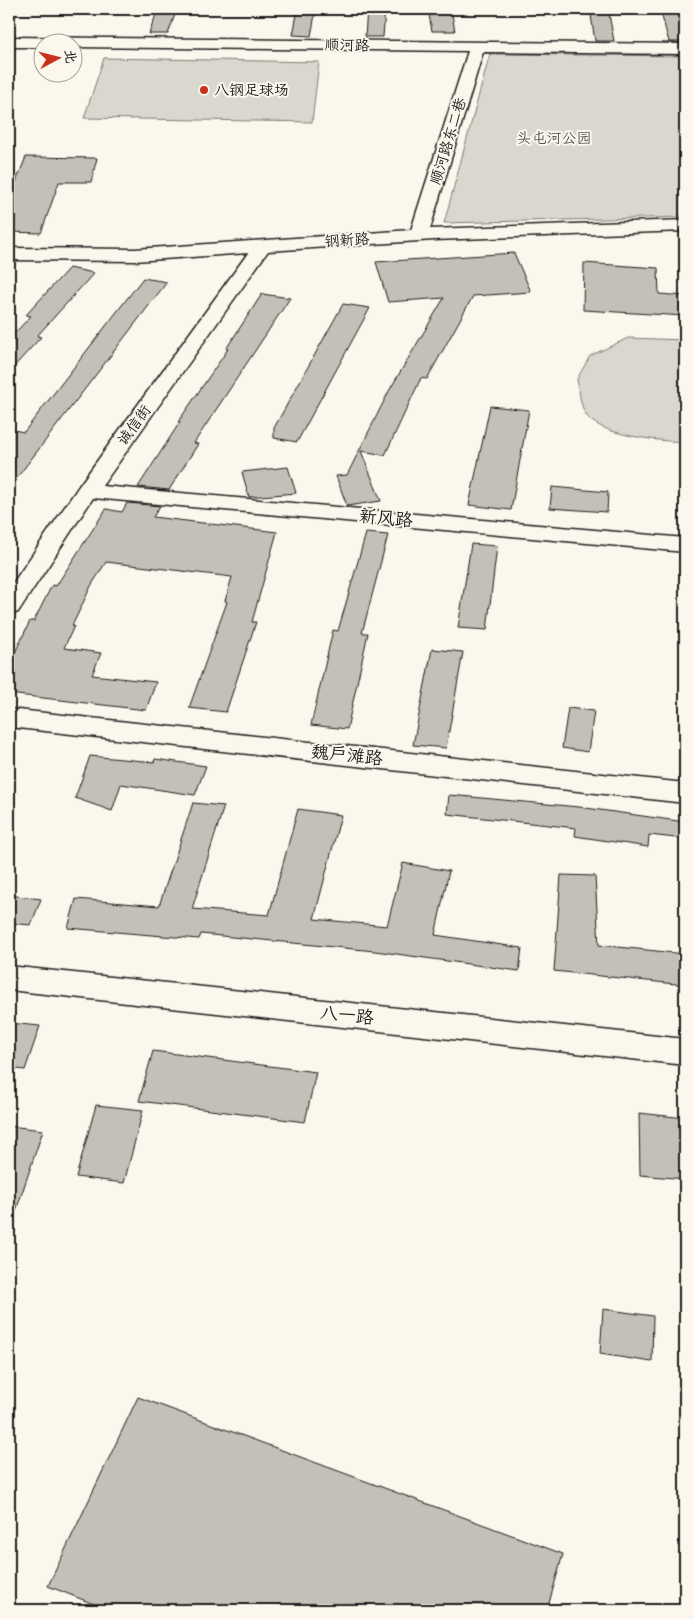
<svg xmlns="http://www.w3.org/2000/svg" width="694" height="1619" font-family="Mynerve,'LXGW WenKai TC',sans-serif">
	<style>
		.green { fill: #dad7ce; stroke: #7b7a75 }
		.building { fill: #c3c0b8; stroke: #1c1c1c }
		.lines { fill: none; stroke-linecap: round; stroke-linejoin: round }
		.minor-casing { stroke: #1c1c1c; stroke-width: 3 }
		.minor { fill: #fbf7ec; fill-rule: evenodd }
		.poi-dot { fill: #c8321e; stroke: #fbf7ec; stroke-width: 2 }
		.labels { text-anchor: middle; stroke-width: 4; stroke-linejoin: round; paint-order: stroke }
		.far-street-label { font-size: 15px; fill: #1c1c1c; stroke: #fbf7ec }
		.far-poi-label { font-size: 15px; fill: #1c1c1c; stroke: #fbf7ec; text-anchor: start }
		.far-park-label { font-size: 15px; fill: #555451; stroke: #fbf7ec }
		.street-label { font-size: 18px; fill: #1c1c1c; stroke: #fbf7ec }
	</style>
	<rect width="100%" height="100%" fill="#fbf7ec"/>
	<filter id="ink" filterUnits="userSpaceOnUse"><feTurbulence type="fractalNoise" baseFrequency=".02" numOctaves="2"/><feDisplacementMap in="SourceGraphic" scale="10" xChannelSelector="R" yChannelSelector="G"/><feConvolveMatrix kernelMatrix="1 2 1 2 8 2 1 2 1" color-interpolation-filters="sRGB"/></filter>
	<g filter="url(#ink)">
		<path class="green" d="M 490,54 L 685,56 L 685,217 L 444,223 Z
			M 104,58 L 319,62 L 312,122 L 84,118 Z
			M 628,338 L 685,340 L 685,442 C 662,441 596,436 585,413 C 580,404 579,389 577,379 L 590,356 Z"/>
		<path class="building" d="M 158,9 L 177,9 L 168,34 L 149,34 Z
			M 298,9 L 316,9 L 311,36 L 293,35 Z
			M 367,9 L 385,9 L 383,37 L 365,37 Z
			M 428,9 L 451,9 L 455,31 L 432,31 Z
			M 590,9 L 608,9 L 614,41 L 595,41 Z
			M 660,9 L 679,9 L 685,33 L 685,42 L 669,42 Z
			M 26,157 L 97,158 L 91,182 L 59,182 L 41,233 L 9,232 L 9,199 Z
			M 514,253 L 531,292 L 473,296 L 427,379 L 421,378 L 385,455 L 361,451 L 381,501 L 347,506 L 336,476 L 347,475 L 389,391 L 444,298 L 388,302 L 376,262 Z
			M 584,263 L 658,268 L 659,294 L 685,296 L 685,316 L 583,310 Z
			M 69,268 L 94,273 L 37,336 L 41,337 L 9,372 L 9,339 L 31,316 L 26,315 Z
			M 143,278 L 167,282 L 9,488 L 9,429 L 24,432 Z
			M 262,294 L 290,298 L 194,443 L 198,444 L 169,490 L 138,487 L 180,422 L 178,422 L 228,349 L 226,349 Z
			M 343,304 L 370,308 L 297,442 L 274,438 L 274,428 Z
			M 490,406 L 529,410 L 511,510 L 469,505 Z
			M 288,467 L 296,493 L 249,497 L 242,472 Z
			M 552,487 L 608,492 L 607,512 L 550,508 Z
			M 127,503 L 160,506 L 153,517 L 277,532 L 252,622 L 256,622 L 226,712 L 189,708 L 227,602 L 225,601 L 232,577 L 106,562 L 91,586 L 72,626 L 74,626 L 64,648 L 101,653 L 92,675 L 156,682 L 146,710 L 9,694 L 9,665 L 30,621 L 34,621 L 52,585 L 56,586 L 106,509 L 122,512 Z
			M 366,533 L 388,535 L 362,633 L 368,633 L 347,729 L 311,725 L 333,630 L 338,631 Z
			M 471,544 L 497,546 L 487,630 L 458,628 Z
			M 432,649 L 463,652 L 446,748 L 413,745 Z
			M 568,708 L 594,711 L 588,752 L 562,748 Z
			M 90,756 L 154,762 L 155,759 L 206,766 L 195,795 L 121,784 L 112,811 L 75,798 Z
			M 449,795 L 579,807 L 685,822 L 685,839 L 649,835 L 648,847 L 575,836 L 576,828 L 447,814 Z
			M 193,803 L 224,806 L 192,909 L 269,915 L 298,809 L 341,815 L 314,919 L 387,926 L 403,863 L 449,871 L 435,935 L 522,948 L 519,971 L 375,951 L 201,934 L 199,939 L 68,928 L 76,899 L 159,906 Z
			M 561,875 L 595,876 L 599,945 L 685,954 L 685,985 L 554,971 Z
			M 9,895 L 41,899 L 31,925 L 9,923 Z
			M 9,1023 L 40,1026 L 25,1070 L 9,1068 Z
			M 153,1051 L 316,1072 L 305,1122 L 139,1101 Z
			M 96,1105 L 143,1110 L 124,1183 L 76,1177 Z
			M 639,1113 L 685,1118 L 685,1179 L 640,1175 Z
			M 9,1126 L 43,1130 L 12,1223 L 9,1222 Z
			M 603,1309 L 653,1316 L 652,1362 L 600,1354 Z
			M 138,1397 L 563,1554 L 547,1610 L 109,1610 L 48,1586 Z"/>
		<g class="lines">
			<g class="minor-casing">
				<path id="minor" d="M 9,37 L 685,44 L 685,54 L 483,52 L 430,229 L 685,220 L 685,231 L 434,240 L 268,251 L 102,486 L 685,538 L 685,552 L 93,498 L 18,612 L 9,615 L 9,589 L 79,486 L 248,253 L 135,261 L 9,260 L 9,248 L 135,249 L 411,230 L 468,51 L 72,47 L 72,42 L 42,42 L 42,47 L 9,47 Z
					M 9,709 L 685,783 L 685,803 L 9,727 Z
					M 9,966 L 685,1039 L 685,1065 L 9,990 Z"/>
			</g>
			<use href="#minor" class="minor"/>
		</g>
	</g>
	<circle class="poi-dot" cx="204" cy="90" r="5"/>
	<g class="labels">
		<g class="far-street-label">
			<text transform="translate(347 45) rotate(1)" y="5">顺河路</text>
			<text transform="translate(448 141) rotate(-73)" y="5">顺河路东二巷</text>
			<text transform="translate(347 240) rotate(-4)" y="5">钢新路</text>
			<text transform="translate(134 425) rotate(-54)" y="5">诚信街</text>
		</g>
		<g class="far-poi-label">
			<text x="214" y="95">八钢足球场</text>
		</g>
		<g class="far-park-label">
			<text x="554" y="143">头屯河公园</text>
		</g>
		<g class="street-label">
			<text transform="translate(386 518) rotate(5)" y="6">新风路</text>
			<text transform="translate(347 755) rotate(6)" y="6">魏户滩路</text>
			<text transform="translate(347 1015) rotate(6)" y="6">八一路</text>
		</g>
	</g>
	<rect width="694" height="1619" fill="none" stroke="#fbf7ec" stroke-width="30"/>
	<rect x="15" y="15" width="664" height="1589" fill="none" stroke="#1c1c1c" stroke-width="2" filter="url(#ink)"/>
	<g transform="translate(58 58) rotate(83)"><circle r="24" fill="#fbf7ec" stroke="#a29f99"/>
	<path d="M0-4L9 19L0 12L-9 19Z" fill="#c8321e"/>
	<text y="-8" font-size="14" font-weight="bold" text-anchor="middle" fill="#1c1c1c">北</text>
	</g>
</svg>
